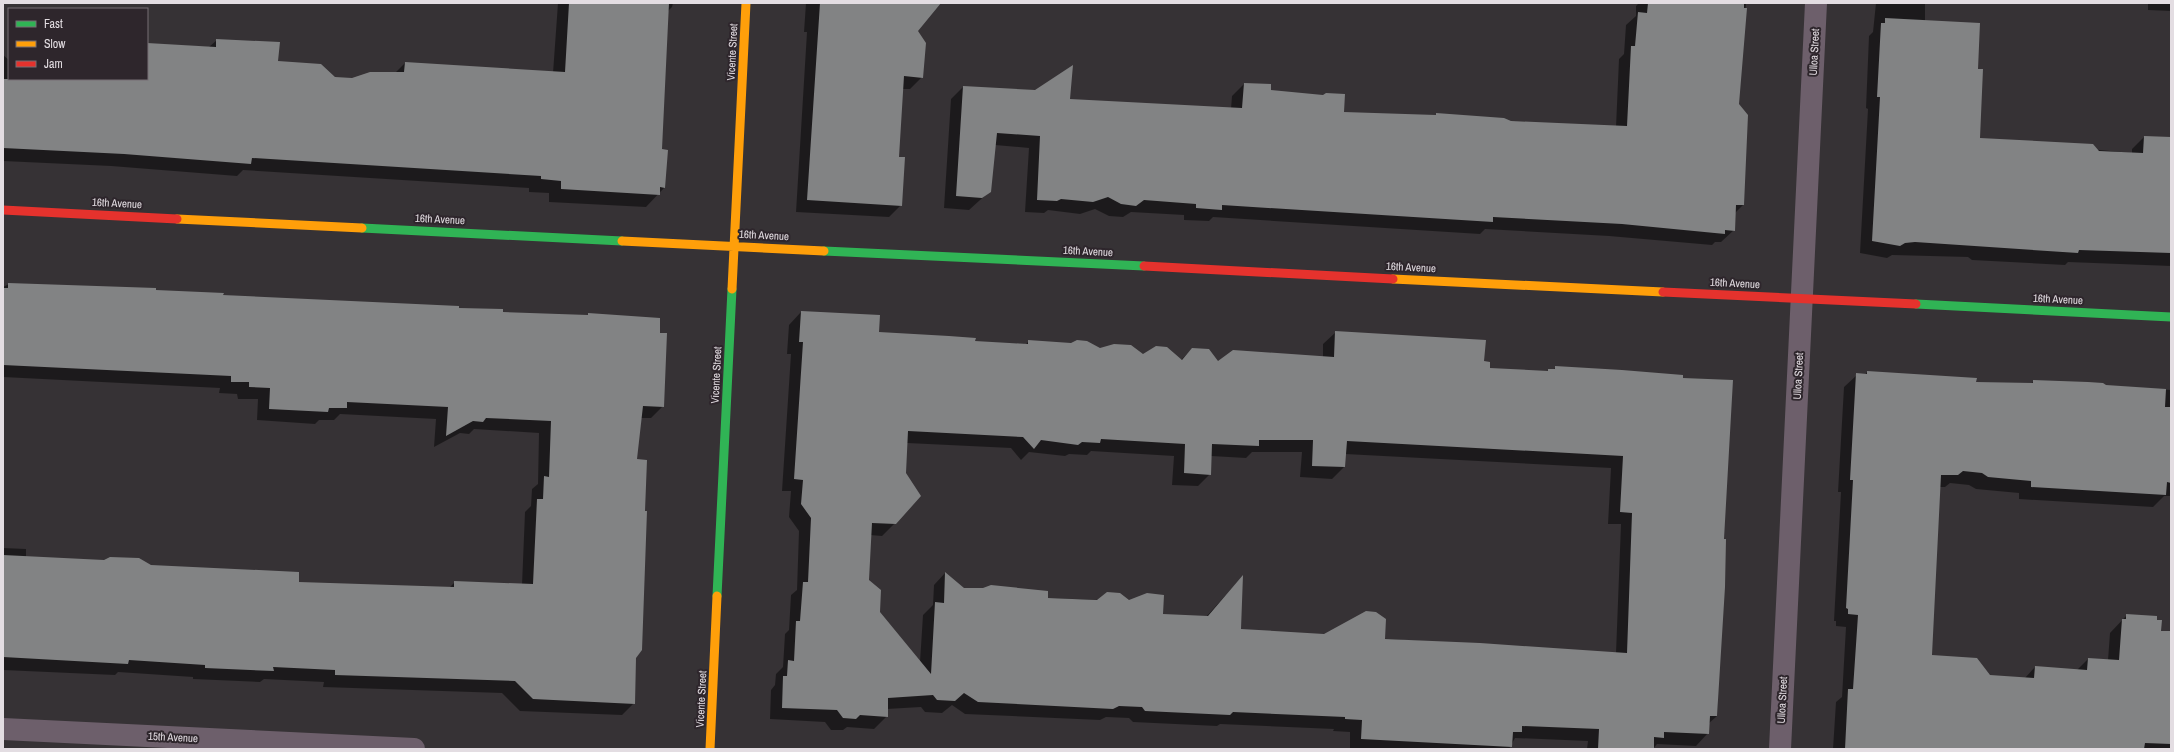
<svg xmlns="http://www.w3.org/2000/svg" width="2174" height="752" font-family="'Archivo Narrow',sans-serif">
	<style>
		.shadow { fill: #0007; fill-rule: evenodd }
		.building { fill: #828384; fill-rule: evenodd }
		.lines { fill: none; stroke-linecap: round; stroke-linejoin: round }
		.street { stroke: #6d5f6b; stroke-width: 22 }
		.fast { stroke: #30b455; stroke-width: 9 }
		.slow { stroke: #ff9f0a; stroke-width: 9 }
		.jam { stroke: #e5322d; stroke-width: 9 }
		.labels { text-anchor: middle; stroke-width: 4; stroke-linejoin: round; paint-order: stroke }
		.street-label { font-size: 11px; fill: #e3dde2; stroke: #2e262c }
	</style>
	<rect width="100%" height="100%" fill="#363235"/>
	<path class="shadow" d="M 558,3 L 673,3 L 672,7 L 668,11 L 661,150 L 664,188 L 646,207 L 549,202 L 549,193 L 529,192 L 529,188 L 243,170 L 237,176 L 111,166 L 3,161 L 3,55 L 9,60 L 9,79 L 147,79 L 147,44 L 209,47 L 217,40 L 277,62 L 334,78 L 353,80 L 395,73 L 405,63 L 553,73 Z
		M 806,3 L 926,3 L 916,31 L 922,77 L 910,89 L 902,89 L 898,158 L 901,205 L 889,217 L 796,212 L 807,32 L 804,32 Z
		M 1639,3 L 1746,3 L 1738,104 L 1743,205 L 1735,213 L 1734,230 L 1721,242 L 1715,242 L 1712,245 L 1609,236 L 1485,229 L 1480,234 L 1213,217 L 1209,221 L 1184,220 L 1184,215 L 1131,212 L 1123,217 L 1109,216 L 1095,209 L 1080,214 L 1048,210 L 1044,213 L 1025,212 L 1029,148 L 995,145 L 990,191 L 969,210 L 944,208 L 951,99 L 963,87 L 1035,91 L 1069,100 L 1231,109 L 1232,96 L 1244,84 L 1343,113 L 1435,116 L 1437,114 L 1511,122 L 1616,127 L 1619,59 L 1624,54 L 1626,25 L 1636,16 L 1636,6 Z
		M 1876,3 L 1925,3 L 1925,21 L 1977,70 L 1979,139 L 2132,153 L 2132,149 L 2144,137 L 2171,138 L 2171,266 L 2068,262 L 2065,265 L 1972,260 L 1968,257 L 1892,255 L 1887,258 L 1860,253 L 1868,109 L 1866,108 L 1869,36 L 1873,32 Z
		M 2148,3 L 2171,3 L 2171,11 L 2148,10 Z
		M 9,284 L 155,291 L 502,313 L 587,316 L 589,314 L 663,406 L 651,418 L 641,418 L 636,460 L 634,703 L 622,715 L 520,711 L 502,693 L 323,687 L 324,682 L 264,679 L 260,682 L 193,679 L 193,677 L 118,672 L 115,675 L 3,670 L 3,548 L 26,549 L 26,558 L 151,566 L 298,583 L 449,588 L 455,582 L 522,585 L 525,512 L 531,506 L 532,489 L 538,484 L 539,433 L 474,429 L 469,434 L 460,433 L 434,447 L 436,419 L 340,414 L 334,420 L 319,420 L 315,424 L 257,420 L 258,399 L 238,399 L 237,394 L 219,393 L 220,388 L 3,377 L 3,287 Z
		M 801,312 L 878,333 L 974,342 L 1026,344 L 1029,341 L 1181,360 L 1192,349 L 1218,362 L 1323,357 L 1323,344 L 1336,332 L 1483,362 L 1488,369 L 1547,372 L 1556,368 L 1723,540 L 1717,716 L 1708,724 L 1708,733 L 1696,746 L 1657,744 L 1653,749 L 1587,749 L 1588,741 L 1515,738 L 1509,749 L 1350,749 L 1350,732 L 1333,731 L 1334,729 L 1220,724 L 1217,726 L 1133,722 L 1129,718 L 1106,717 L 1100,720 L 965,714 L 952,705 L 942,713 L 925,712 L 921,707 L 887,709 L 887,716 L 874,729 L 847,727 L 843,730 L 831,730 L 825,722 L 770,719 L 771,690 L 775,685 L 776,674 L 783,667 L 785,634 L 789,630 L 791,595 L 797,590 L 799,531 L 789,517 L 791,491 L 782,491 L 791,354 L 787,354 L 789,325 ZM 907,443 L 1011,448 L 1021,460 L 1029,452 L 1065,456 L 1069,454 L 1087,455 L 1091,451 L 1174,456 L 1172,485 L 1198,486 L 1210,474 L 1211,456 L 1246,458 L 1252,452 L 1302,452 L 1300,477 L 1332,479 L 1344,467 L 1345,454 L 1611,468 L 1608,524 L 1621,524 L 1616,653 L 1240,630 L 1242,577 L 1206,617 L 1162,615 L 1129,601 L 1047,598 L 963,589 L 945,573 L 934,585 L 933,605 L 923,615 L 920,662 L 879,612 L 868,580 L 870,535 L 882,536 L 895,523 Z
		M 1867,372 L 1975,383 L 2031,384 L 2034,381 L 2171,390 L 2171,496 L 2164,496 L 2153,507 L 2019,499 L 2019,493 L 1976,489 L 1969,485 L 1950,483 L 1945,487 L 1939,487 L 1931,656 L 1989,676 L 2025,678 L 2035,667 L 2077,670 L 2088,659 L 2108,660 L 2110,633 L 2127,615 L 2160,632 L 2171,632 L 2171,749 L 1833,749 L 1836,702 L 1842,697 L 1846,627 L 1836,626 L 1836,621 L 1834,621 L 1841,492 L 1838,492 L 1844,387 L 1857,375 L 1865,375 Z"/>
	<path class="building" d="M 569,3 L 669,3 L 662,149 L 668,150 L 665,188 L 660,187 L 660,195 L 561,189 L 561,181 L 541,179 L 541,176 L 252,158 L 251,164 L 124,154 L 3,148 L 3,79 L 147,79 L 147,43 L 216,47 L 216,39 L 280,42 L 278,61 L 321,64 L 335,77 L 352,78 L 370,72 L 404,72 L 405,62 L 565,72 Z
		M 820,3 L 941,3 L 918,31 L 926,43 L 923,78 L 904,76 L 899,157 L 905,157 L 902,206 L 807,200 Z
		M 1648,3 L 1744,3 L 1744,8 L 1747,8 L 1739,104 L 1748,115 L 1744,205 L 1736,205 L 1735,231 L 1725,230 L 1725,234 L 1622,224 L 1493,217 L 1493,222 L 1222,205 L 1222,210 L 1196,208 L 1196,204 L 1144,200 L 1136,206 L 1121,204 L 1108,197 L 1093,202 L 1061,199 L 1057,201 L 1037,200 L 1040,136 L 997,133 L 991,192 L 982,198 L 956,196 L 963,86 L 1035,90 L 1073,65 L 1070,99 L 1242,108 L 1244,83 L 1271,84 L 1271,90 L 1323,95 L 1326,93 L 1345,94 L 1344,112 L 1436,115 L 1436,113 L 1504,118 L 1511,121 L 1627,126 L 1631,46 L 1635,46 L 1638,12 L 1647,13 Z
		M 1885,18 L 1980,23 L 1978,69 L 1983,69 L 1980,138 L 2093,144 L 2099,151 L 2143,153 L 2144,136 L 2171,137 L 2171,253 L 2079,250 L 2078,253 L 1915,242 L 1905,243 L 1900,246 L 1872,241 L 1880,97 L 1877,97 L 1881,23 L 1885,23 Z
		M 8,283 L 156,288 L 156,290 L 224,293 L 223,295 L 459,306 L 459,308 L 503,309 L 503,312 L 588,315 L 588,313 L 660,318 L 660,333 L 667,333 L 664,407 L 643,406 L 637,459 L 647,460 L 645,511 L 647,511 L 642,650 L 636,658 L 635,704 L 533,699 L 515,681 L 335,675 L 335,670 L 273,667 L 274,671 L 205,668 L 205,665 L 129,660 L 128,664 L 3,657 L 3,555 L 104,560 L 110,557 L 139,558 L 151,565 L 299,572 L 299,582 L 454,587 L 454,581 L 533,584 L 537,499 L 543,499 L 544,476 L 549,477 L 551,421 L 486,418 L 483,422 L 473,421 L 446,436 L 448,407 L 347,402 L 347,408 L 329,408 L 328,412 L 269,409 L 270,388 L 249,387 L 249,382 L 231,382 L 231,376 L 3,365 L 3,288 L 8,288 Z
		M 801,311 L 880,315 L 879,332 L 949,336 L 976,338 L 975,341 L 1028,344 L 1028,340 L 1071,343 L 1077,340 L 1087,341 L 1100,348 L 1114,344 L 1131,345 L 1143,354 L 1156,346 L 1167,347 L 1182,360 L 1192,348 L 1209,349 L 1218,361 L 1233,350 L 1334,357 L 1335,331 L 1486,340 L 1484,361 L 1490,362 L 1490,368 L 1548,371 L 1548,369 L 1555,369 L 1555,366 L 1622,370 L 1683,375 L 1683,378 L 1733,380 L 1724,539 L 1726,539 L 1725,587 L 1717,716 L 1710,716 L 1709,734 L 1664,732 L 1664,738 L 1654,737 L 1654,749 L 1598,749 L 1599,729 L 1522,726 L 1522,732 L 1513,732 L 1512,747 L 1361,739 L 1362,720 L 1345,719 L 1345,717 L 1233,712 L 1230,715 L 1145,711 L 1142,707 L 1119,706 L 1113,709 L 978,702 L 964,693 L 955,701 L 937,700 L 933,695 L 888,698 L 888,717 L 860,715 L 856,719 L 843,718 L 837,710 L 782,708 L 783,676 L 787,676 L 788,660 L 794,661 L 796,621 L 800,621 L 803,582 L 808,582 L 811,518 L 801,504 L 803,480 L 794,479 L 803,342 L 799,342 ZM 908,431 L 1023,437 L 1034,449 L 1041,440 L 1078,445 L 1082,442 L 1100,443 L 1101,439 L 1185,444 L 1184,473 L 1211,475 L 1212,444 L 1259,446 L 1259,440 L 1313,440 L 1312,466 L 1345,467 L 1347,441 L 1623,456 L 1620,512 L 1632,513 L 1627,653 L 1480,643 L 1385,639 L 1386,619 L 1376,612 L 1366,611 L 1324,634 L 1241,629 L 1243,575 L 1208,616 L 1163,614 L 1164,595 L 1147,593 L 1129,600 L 1120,593 L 1107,592 L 1097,600 L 1048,598 L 1048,591 L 991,585 L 983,588 L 964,588 L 945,572 L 944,603 L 935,602 L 931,674 L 880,612 L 881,590 L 869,580 L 872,523 L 896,524 L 921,496 L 906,473 Z
		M 1867,371 L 1977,378 L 1976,382 L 2033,383 L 2033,380 L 2088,382 L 2103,383 L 2106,385 L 2166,389 L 2165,407 L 2171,407 L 2171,483 L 2167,482 L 2166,495 L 2031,487 L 2031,481 L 1988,477 L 1982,473 L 1963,471 L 1958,475 L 1941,475 L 1932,655 L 1977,658 L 1990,675 L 2034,678 L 2035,666 L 2087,670 L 2088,658 L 2119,660 L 2122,619 L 2126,619 L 2126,614 L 2157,616 L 2157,620 L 2162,620 L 2161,631 L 2171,631 L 2171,744 L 2145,743 L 2144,749 L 1845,749 L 1848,689 L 1853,689 L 1858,615 L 1848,614 L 1848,609 L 1846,608 L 1853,480 L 1850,480 L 1856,373 L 1867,374 Z"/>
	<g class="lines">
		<path class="street" d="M 3,729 L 414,749
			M 1780,749 L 1816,3"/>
		<path class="fast" d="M 362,228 L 622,241
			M 824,251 L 1144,266
			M 1916,304 L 2171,317
			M 717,596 L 732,289"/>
		<path class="slow" d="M 177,219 L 362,228
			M 622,241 L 824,251
			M 1393,279 L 1663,292
			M 732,289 L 746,3
			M 710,749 L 717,596"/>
		<path class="jam" d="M 3,210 L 177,219
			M 1144,266 L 1393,279
			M 1663,292 L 1916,304"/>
	</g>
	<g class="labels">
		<g class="street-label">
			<text transform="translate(732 52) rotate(-87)" y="4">Vicente Street</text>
			<text transform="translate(1814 52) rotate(-87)" y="4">Ulloa Street</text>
			<text transform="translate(117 203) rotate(3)" y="4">16th Avenue</text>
			<text transform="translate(440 219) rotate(3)" y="4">16th Avenue</text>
			<text transform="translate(764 235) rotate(3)" y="4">16th Avenue</text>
			<text transform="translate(1088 251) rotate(3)" y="4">16th Avenue</text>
			<text transform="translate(1411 267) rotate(3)" y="4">16th Avenue</text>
			<text transform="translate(1735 283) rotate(3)" y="4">16th Avenue</text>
			<text transform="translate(2058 299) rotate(3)" y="4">16th Avenue</text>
			<text transform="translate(716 375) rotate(-87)" y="4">Vicente Street</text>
			<text transform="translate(1798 376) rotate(-87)" y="4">Ulloa Street</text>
			<text transform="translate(701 699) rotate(-87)" y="4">Vicente Street</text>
			<text transform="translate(1782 700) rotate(-87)" y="4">Ulloa Street</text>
			<text transform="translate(173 737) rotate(3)" y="4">15th Avenue</text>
		</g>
	</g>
	<rect width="2174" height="752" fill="none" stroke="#e3dde2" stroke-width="8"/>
	<rect x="8" y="8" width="140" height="72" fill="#2e262c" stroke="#766f75"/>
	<rect x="16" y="21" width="20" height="6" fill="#30b455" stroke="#766f75"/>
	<text x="44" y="28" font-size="12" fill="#e3dde2">Fast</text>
	<rect x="16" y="41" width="20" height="6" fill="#ff9f0a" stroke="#766f75"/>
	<text x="44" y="48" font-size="12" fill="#e3dde2">Slow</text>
	<rect x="16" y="61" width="20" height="6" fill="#e5322d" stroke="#766f75"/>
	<text x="44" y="68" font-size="12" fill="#e3dde2">Jam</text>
</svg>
